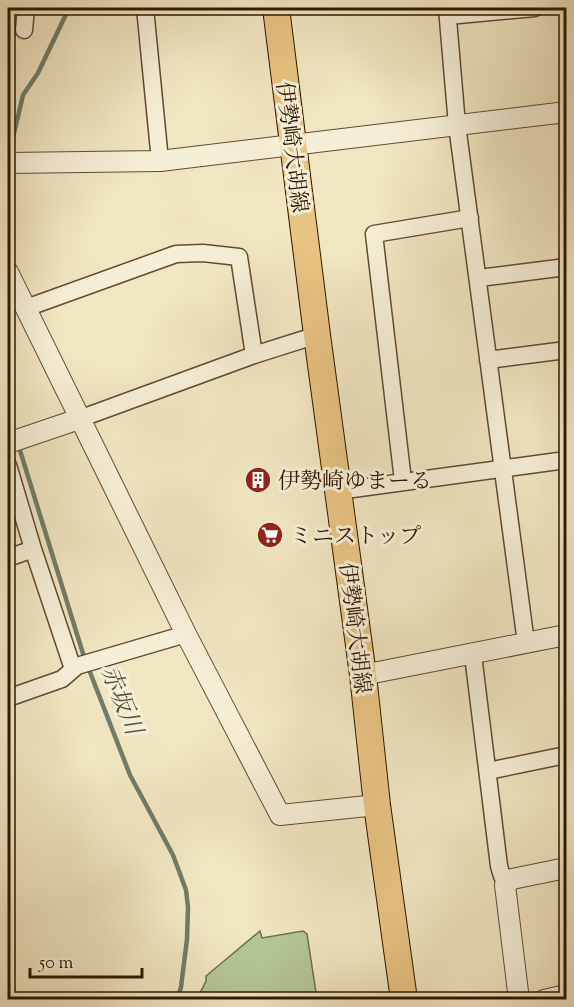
<svg xmlns="http://www.w3.org/2000/svg" width="574" height="1007" font-family="'Sorts Mill Goudy','Noto Serif JP',serif">
	<style>
		.green { fill: #b4c698; stroke: #726e4c; stroke-width: 1.5 }
		.lines { fill: none; stroke-linecap: round; stroke-linejoin: round }
		.stream { stroke: #707c69; stroke-width: 4.5 }
		.minor-casing { stroke: #604a31; stroke-width: 19 }
		.tertiary-casing { stroke: #604a31; stroke-width: 22 }
		.primary-casing { stroke: #301601; stroke-width: 28 }
		.minor { stroke: #f6efd7; stroke-width: 16 }
		.tertiary { stroke: #f6efd7; stroke-width: 20 }
		.primary { stroke: #e8c381; stroke-width: 26 }
		.labels { text-anchor: middle; stroke-width: 6; stroke-linejoin: round; paint-order: stroke }
		.street-label { font-size: 22px; fill: #301601; stroke: #f6efd7 }
		.poi-label { font-size: 22px; fill: #301601; stroke: #f6efd7; text-anchor: start }
		.water-label { font-size: 24px; font-style: italic; fill: #55523e; stroke: #f6efd7 }
	</style>
	<rect width="100%" height="100%" fill="#f1e6c2"/>
	<filter id="stains"><feTurbulence type="fractalNoise" baseFrequency=".00333" numOctaves="4"/><feColorMatrix values="0 0 0 0 .2 0 0 0 0 .09 0 0 0 0 .02 0 0 0 .5 -.17"/></filter>
	<radialGradient id="worn" r=".72"><stop offset=".6" stop-color="#630" stop-opacity="0"/><stop offset="1" stop-color="#630" stop-opacity=".3"/></radialGradient>
	<path class="green" d="M 260,931 L 262,938 L 303,931 L 307,934 L 317,999 L 197,999 L 206,981 L 206,976 Z"/>
	<g class="lines">
		<path class="stream" d="M 8,159 L 23,95 L 38,73 L 69,8
			M 8,413 L 15,436
			M 18,444 L 85,660
			M 88,667 L 130,775 L 173,855 L 186,890 L 188,907 L 187,939 L 181,987 L 177,1000"/>
		<g class="minor-casing">
			<path id="minor" d="M 145,8 L 160,161
				M 447,8 L 457,125 L 526,643
				M 448,16 L 535,8
				M 24,30 L 26,8
				M 479,278 L 566,267
				M 26,308 L 176,254 L 203,253 L 239,257 L 254,355
				M 488,360 L 566,350
				M 79,419 L 254,355 L 317,335
				M 8,465 L 33,549 L 73,669
				M 403,481 L 374,234 L 470,218
				M 338,491 L 566,460
				M 8,558 L 33,549
				M 473,655 L 499,866 L 502,876 L 507,882
				M 8,698 L 62,679 L 77,666 L 186,634
				M 488,771 L 566,755"/>
		</g>
		<g class="tertiary-casing">
			<path id="tertiary" d="M 8,163 L 160,161 L 566,112
				M 8,272 L 186,634 L 280,815 L 377,805
				M 8,443 L 79,419
				M 363,675 L 566,635
				M 519,1000 L 505,885 L 512,879 L 566,868
				M 544,1000 L 566,995"/>
		</g>
		<g class="primary-casing">
			<path id="primary" d="M 276,8 L 317,335 L 363,675 L 377,805 L 404,1000"/>
		</g>
		<use href="#minor" class="minor"/>
		<use href="#tertiary" class="tertiary"/>
		<use href="#primary" class="primary"/>
	</g>
	<defs>
		<g id="building-disc" transform="scale(1.35)"><circle r="9.5" fill="#8f2418" stroke="#f6efd7"/><path d="M-4-6H4V6H1V3H-1V6H-4ZM-2.5-4.3h1.7v1.8h-1.7ZM.8-4.3h1.7v1.8H.8ZM-2.5-1h1.7V.8h-1.7ZM.8-1h1.7V.8H.8Z" fill="#fff"/></g>
		<g id="supermarket-disc" transform="scale(1.35)"><circle r="9.5" fill="#8f2418" stroke="#f6efd7"/><path d="M-6-5.5h2.5l.6 2H6L4.5 2H-2.5L-4.4-4H-6ZM-1.5 3.2a1.3 1.3 0 1 0 .1 0ZM3 3.2a1.3 1.3 0 1 0 .1 0Z" fill="#fff"/></g>
	</defs>
	<g fill-rule="evenodd">
		<use href="#building-disc" x="258" y="480"/>
		<use href="#supermarket-disc" x="270" y="535"/>
	</g>
	<g class="labels">
		<g class="street-label">
			<text transform="translate(293 147) rotate(83)" y="8">伊勢崎大胡線</text>
			<text transform="translate(356 628) rotate(83)" y="8">伊勢崎大胡線</text>
		</g>
		<g class="poi-label">
			<text x="278" y="488">伊勢崎ゆまーる</text>
			<text x="290" y="543">ミニストップ</text>
		</g>
		<g class="water-label">
			<text transform="translate(122 700) rotate(68)" y="8">赤坂川</text>
		</g>
	</g>
	<rect width="574" height="1007" fill="none" stroke="#f1e6c2" stroke-width="30"/>
	<rect x="9" y="9" width="556" height="989" fill="none" stroke="#301601" stroke-width="3"/>
	<rect x="15" y="15" width="544" height="977" fill="none" stroke="#301601" stroke-width="1.5"/>
	<path d="M30 968v9h112v-9" fill="none" stroke="#301601" stroke-width="3"/>
	<text x="39" y="968" font-size="18" fill="#301601" stroke="#f6efd7" stroke-width="4.5" paint-order="stroke">50 m</text>
	<rect width="100%" height="100%" filter="url(#stains)"/>
	<rect width="100%" height="100%" fill="url(#worn)"/>
</svg>
